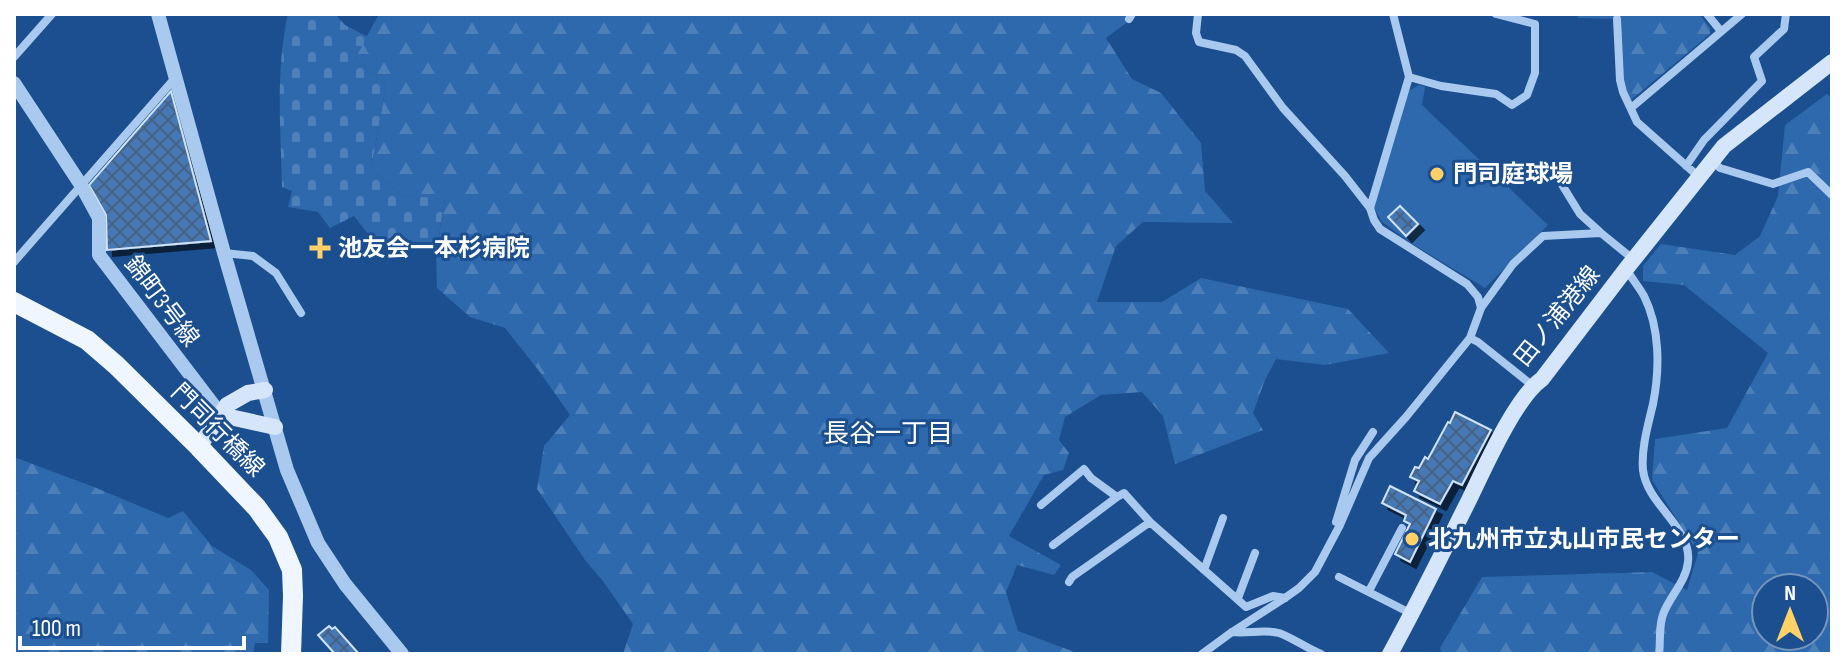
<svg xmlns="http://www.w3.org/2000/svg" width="1846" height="668" font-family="'Sofia Sans Condensed','Noto Sans JP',sans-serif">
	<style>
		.forest { fill: url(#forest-firs); fill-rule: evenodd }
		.cemetery { fill: url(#cemetery-stones) }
		.garden { fill: #2e69ad }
		.building { fill: url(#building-cross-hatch); stroke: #cfe3fa; stroke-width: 2; filter: url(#shadow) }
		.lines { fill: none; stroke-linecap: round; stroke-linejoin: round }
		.minor { stroke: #a9c9ee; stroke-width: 8 }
		.tertiary { stroke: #a9c9ee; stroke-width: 14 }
		.secondary { stroke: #d6e6fa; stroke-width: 16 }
		.primary { stroke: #f0f6ff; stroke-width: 20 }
		.poi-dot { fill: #ffd166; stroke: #1b4f8f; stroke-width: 3 }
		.labels { text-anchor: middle; stroke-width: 6; stroke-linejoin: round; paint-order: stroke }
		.poi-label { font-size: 24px; font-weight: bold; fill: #fff; stroke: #1b4f8f; text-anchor: start }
		.street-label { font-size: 24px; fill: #fff; stroke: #1b4f8f }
		.neighbourhood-label { font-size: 26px; fill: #fff; stroke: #1b4f8f }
	</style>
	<defs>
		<pattern id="forest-firs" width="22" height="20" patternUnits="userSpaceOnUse" patternTransform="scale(2)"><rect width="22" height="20" fill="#2e69ad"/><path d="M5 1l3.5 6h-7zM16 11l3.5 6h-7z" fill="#4d80b9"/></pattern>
		<pattern id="cemetery-stones" width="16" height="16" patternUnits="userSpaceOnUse" patternTransform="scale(2)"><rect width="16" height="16" fill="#2e69ad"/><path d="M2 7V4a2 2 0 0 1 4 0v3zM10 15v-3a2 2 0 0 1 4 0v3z" fill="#4d80b9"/></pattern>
		<pattern id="building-cross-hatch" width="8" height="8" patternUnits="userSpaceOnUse" patternTransform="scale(2)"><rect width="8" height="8" fill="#4478b7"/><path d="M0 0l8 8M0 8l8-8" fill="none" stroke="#486282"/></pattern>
		<filter id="shadow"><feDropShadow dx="6" dy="6" stdDeviation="0" flood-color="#0009"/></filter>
	</defs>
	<rect width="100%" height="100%" fill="#1b4f8f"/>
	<path class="forest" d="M 379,14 L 1132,14 L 1133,18 L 1106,38 L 1132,79 L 1161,93 L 1201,143 L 1205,191 L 1233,223 L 1143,222 L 1116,246 L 1097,302 L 1162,302 L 1201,278 L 1348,309 L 1389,353 L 1325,365 L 1276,359 L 1265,380 L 1253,413 L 1263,430 L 1175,464 L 1163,416 L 1142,392 L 1101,395 L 1065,417 L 1059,440 L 1069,453 L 1063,470 L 1044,475 L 1009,536 L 1061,565 L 1054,575 L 1017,565 L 1006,592 L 1018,631 L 1080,654 L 623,654 L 633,624 L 603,581 L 585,560 L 537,489 L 544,446 L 570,415 L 539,371 L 505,328 L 470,317 L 437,288 L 436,253 L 445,199 L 403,196 L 371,169 L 386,85 L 355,58 Z
		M 1577,14 L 1699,14 L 1710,28 L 1710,34 L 1631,100 C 1618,77 1621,45 1620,19 L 1578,18 Z
		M 1827,94 L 1832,99 L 1832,654 L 1442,654 L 1440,648 L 1482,577 L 1652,572 L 1687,590 L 1698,553 L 1652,480 L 1655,439 L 1727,428 L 1768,353 L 1684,285 L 1643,281 L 1643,266 L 1661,244 L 1735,255 L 1760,236 L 1778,196 L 1785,125 ZM 1766,588 L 1814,588 L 1814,636 L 1766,636 Z
		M 14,457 L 94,487 L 168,518 L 183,511 L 212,546 L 251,570 L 269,590 L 268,643 L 255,643 L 253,654 L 14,654 Z"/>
	<path class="cemetery" d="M 288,14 L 335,14 L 345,25 L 368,37 L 355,58 L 386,85 L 371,169 L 403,196 L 445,198 L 438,241 L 421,247 L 409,243 L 400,252 L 387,240 L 379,248 L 354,216 L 330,228 L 318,212 L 288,207 L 292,191 L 282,187 C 281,129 275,72 288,14 Z"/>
	<path class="garden" d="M 1419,85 L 1425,87 L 1422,105 L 1548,225 L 1485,288 L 1411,243 L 1382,222 L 1374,208 L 1375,198 L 1408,91 Z"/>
	<path class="building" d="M 171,91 L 211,241 L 107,250 L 106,215 L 89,185 Z
		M 1400,206 L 1418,224 L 1406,236 L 1388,217 Z
		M 1455,412 L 1491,430 L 1462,485 L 1453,481 L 1440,504 L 1414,491 L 1419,481 L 1410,477 L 1415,467 L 1419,468 L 1425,457 L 1428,459 L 1448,422 L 1450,423 Z
		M 1390,486 L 1436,509 L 1410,562 L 1395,554 L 1410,524 L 1404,521 L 1406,515 L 1382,503 Z
		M 329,626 L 332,629 L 335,627 L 359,654 L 335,654 L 318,635 Z"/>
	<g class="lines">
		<path class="minor" d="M 1198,14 L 1196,33 L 1199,42 L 1236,50 L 1245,56 L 1283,108 L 1345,176 L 1370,208 L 1374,220 L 1380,229 L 1467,284 L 1478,297 L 1481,308
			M 1707,14 L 1720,30
			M 1129,19 L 1132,14
			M 1617,19 L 1620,80 L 1623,92 L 1637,122 L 1699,177
			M 14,57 L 52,14
			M 1409,77 L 1441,86 L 1496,94 L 1512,105 L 1527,95 L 1535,73 L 1535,24 L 1496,14
			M 1631,108 L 1742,14
			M 1712,161 L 1720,168 L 1773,184 L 1808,172 L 1832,195
			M 1686,166 L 1704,140 L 1762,81 L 1754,57 L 1784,29 L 1786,14
			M 1556,175 L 1580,214 L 1600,232
			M 1370,208 L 1409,77 L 1393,14
			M 224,253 L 253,256 L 276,273 L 301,313
			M 14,262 L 176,77
			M 1627,270 C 1632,279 1639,287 1644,296 C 1660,328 1660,369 1653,404 C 1648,425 1641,449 1643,470 C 1647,505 1692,527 1688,562 C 1686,581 1671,595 1664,612 C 1658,625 1661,640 1659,654
			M 1470,338 L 1478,342 L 1533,386
			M 1041,505 L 1084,469 L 1091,478 L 1117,497 L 1124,493 L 1150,522 L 1246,607 L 1273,596 L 1285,598
			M 1336,522 L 1355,460 L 1373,432
			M 1053,545 L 1117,497
			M 1204,570 L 1223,518
			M 1339,577 L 1412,614
			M 1069,582 L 1072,577 L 1150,522
			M 1369,591 L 1402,528
			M 1238,598 L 1255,553
			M 1232,632 C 1247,634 1264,629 1279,633 C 1293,638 1306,648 1321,654
			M 1202,654 L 1232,632 L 1285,598 L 1299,588 L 1315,572 L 1340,525 L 1369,458 L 1406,417 L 1470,338 L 1481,308 L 1513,264 L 1543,236 L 1601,233 L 1633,259"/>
		<path class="tertiary" d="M 158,14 L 224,253 L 287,470 L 318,543 L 345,584 L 402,654
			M 14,83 L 81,185 L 99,218 L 99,255 L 221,415"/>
		<path class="secondary" d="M 221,415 L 275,427
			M 199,447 L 227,405 L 248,393 L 265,390
			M 1390,654 C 1418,603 1443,552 1469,500 C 1484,469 1515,398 1542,379 L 1626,269 L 1724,146 L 1832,62"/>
		<path class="primary" d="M 14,302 L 87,340 L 116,365 L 199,447 L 257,508 L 278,537 L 292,570 L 293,596 L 291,654"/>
	</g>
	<g class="poi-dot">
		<circle cx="1437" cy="174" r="8"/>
		<path d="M316 236h8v8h8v8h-8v8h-8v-8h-8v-8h8z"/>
		<circle cx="1412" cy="539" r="8"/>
	</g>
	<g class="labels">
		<g class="poi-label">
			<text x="1453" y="182">門司庭球場</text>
			<text x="338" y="256">池友会一本杉病院</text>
			<text x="1428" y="547">北九州市立丸山市民センター</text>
		</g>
		<g class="street-label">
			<text transform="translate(162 301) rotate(53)" y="8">錦町3号線</text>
			<text transform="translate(1557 316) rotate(-51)" y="8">田ノ浦港線</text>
			<text transform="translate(218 430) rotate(45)" y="8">門司行橋線</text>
		</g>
		<g class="neighbourhood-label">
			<text x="888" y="442">長谷一丁目</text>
		</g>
	</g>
	<rect width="1846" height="668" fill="none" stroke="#ffffff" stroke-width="32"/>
	<g transform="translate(1790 612)"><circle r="38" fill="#1b4f8f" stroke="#7695bc" stroke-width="2"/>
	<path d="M0-6L14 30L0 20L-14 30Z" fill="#ffd166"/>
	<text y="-12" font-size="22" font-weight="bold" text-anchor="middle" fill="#ffffff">N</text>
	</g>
	<path d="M20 636v12h224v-12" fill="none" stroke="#ffffff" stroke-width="4"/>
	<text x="32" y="636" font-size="24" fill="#ffffff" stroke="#1b4f8f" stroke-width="6" paint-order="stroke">100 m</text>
</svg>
